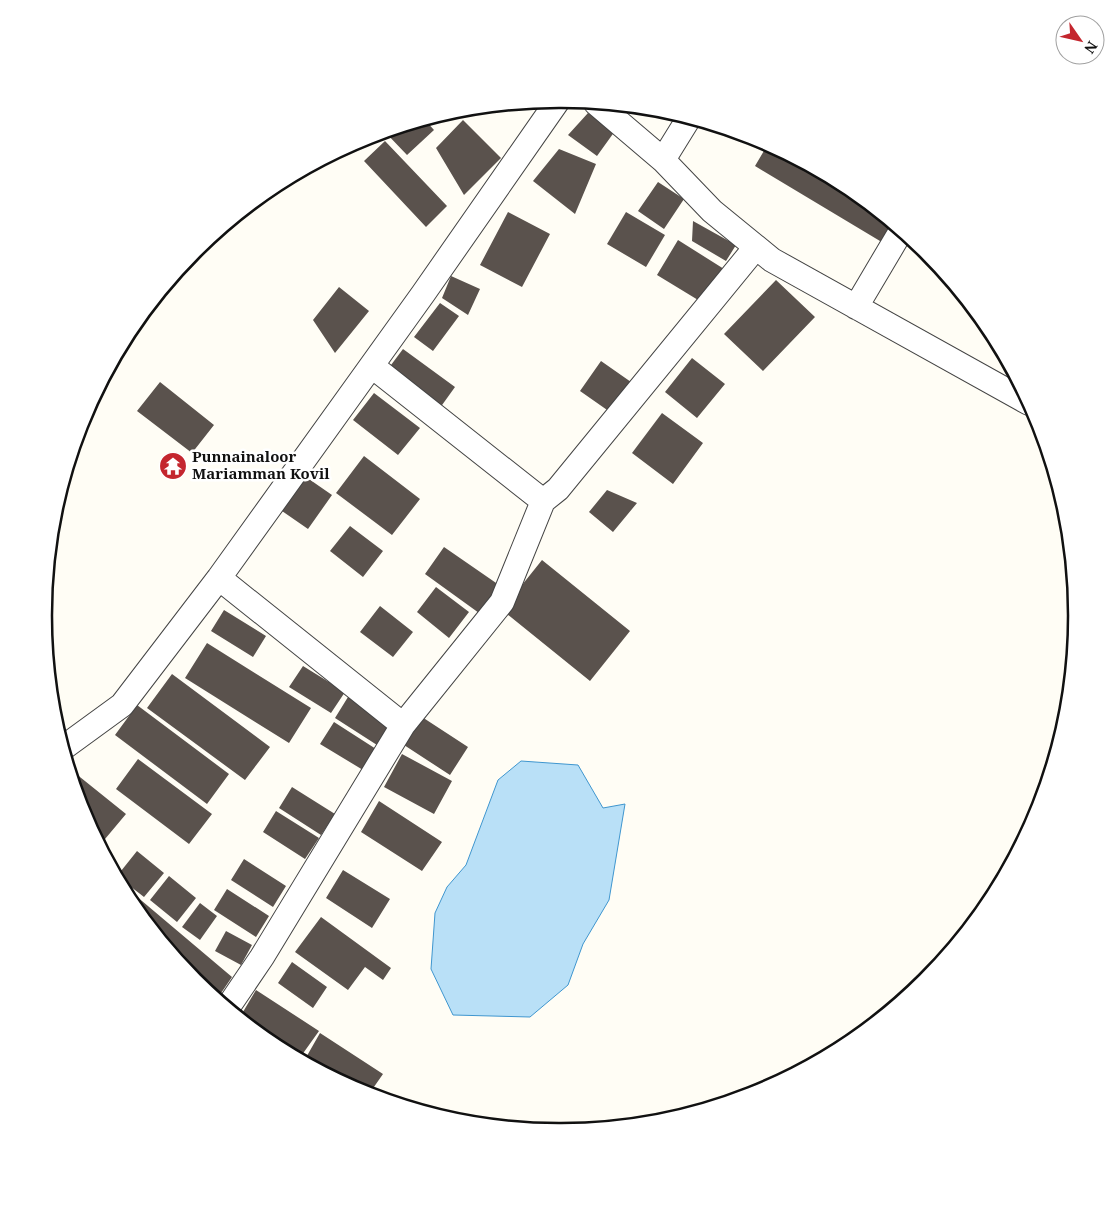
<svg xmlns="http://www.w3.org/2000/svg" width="1120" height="1231" font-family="'Noto Serif',serif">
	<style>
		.water { fill: #b9e0f7; stroke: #3f96cf }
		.building { fill: #5a524d }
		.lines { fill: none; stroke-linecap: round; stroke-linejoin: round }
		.minor-casing { stroke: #444; stroke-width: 26 }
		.minor { stroke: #fff; stroke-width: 24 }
		.labels { text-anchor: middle; stroke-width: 5; stroke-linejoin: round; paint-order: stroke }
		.poi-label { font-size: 15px; font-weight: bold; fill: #111; stroke: #fff; text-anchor: start }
		.rim { fill: none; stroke: #111; stroke-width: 2.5 }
	</style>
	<rect width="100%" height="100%" fill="#fffdf5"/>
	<path class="water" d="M 521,761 L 578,765 L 603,808 L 625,804 L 609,900 L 583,944 L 568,985 L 530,1017 L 453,1015 L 431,969 L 435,913 L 447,887 L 466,865 L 498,780 Z"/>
	<path class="building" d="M 588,113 L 615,131 L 597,156 L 568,135 Z
		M 425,120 L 434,130 L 407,155 L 385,132 Z
		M 463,120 L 501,158 L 464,195 L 436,148 Z
		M 385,141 L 447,206 L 426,227 L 364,161 Z
		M 768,144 L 847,186 L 895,226 L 885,244 L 755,166 Z
		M 559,149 L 596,164 L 575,214 L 533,181 Z
		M 658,182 L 684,199 L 664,229 L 638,211 Z
		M 508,212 L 550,234 L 522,287 L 480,265 Z
		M 626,212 L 665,235 L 646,267 L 607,244 Z
		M 693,221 L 736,245 L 726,261 L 692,241 Z
		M 678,240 L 724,269 L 703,303 L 657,275 Z
		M 451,276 L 480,289 L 468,315 L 442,298 Z
		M 776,280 L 815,317 L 763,371 L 724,334 Z
		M 339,287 L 369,311 L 335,353 L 313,320 Z
		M 440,303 L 459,316 L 433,351 L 414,337 Z
		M 403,349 L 455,387 L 432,419 L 379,381 Z
		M 692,358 L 725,384 L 697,418 L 665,392 Z
		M 601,361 L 631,382 L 610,412 L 580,391 Z
		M 160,382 L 214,425 L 192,453 L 137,411 Z
		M 374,393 L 420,428 L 398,455 L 353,420 Z
		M 662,413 L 703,443 L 673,484 L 632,453 Z
		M 364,456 L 420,499 L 392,535 L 336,493 Z
		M 306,477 L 332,495 L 308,529 L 282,511 Z
		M 607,490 L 637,503 L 613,532 L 589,512 Z
		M 350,526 L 383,551 L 363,577 L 330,551 Z
		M 444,547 L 499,585 L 479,613 L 425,574 Z
		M 542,560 L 630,631 L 590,681 L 502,610 Z
		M 436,587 L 469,612 L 449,638 L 417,612 Z
		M 380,606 L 413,632 L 393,657 L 360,632 Z
		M 224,610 L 266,636 L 253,657 L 211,631 Z
		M 207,643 L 311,708 L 289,743 L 185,678 Z
		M 303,666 L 345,692 L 331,713 L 289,687 Z
		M 172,674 L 270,747 L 245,780 L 147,708 Z
		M 348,697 L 391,724 L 377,745 L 335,718 Z
		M 137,705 L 229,774 L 207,804 L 115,735 Z
		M 422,717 L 468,747 L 450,775 L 404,745 Z
		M 334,722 L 376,749 L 363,770 L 320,744 Z
		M 402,754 L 452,781 L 434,814 L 384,787 Z
		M 138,759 L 212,814 L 189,844 L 116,789 Z
		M 70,769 L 126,814 L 100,845 L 83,813 Z
		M 292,787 L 335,814 L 321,835 L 279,808 Z
		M 379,801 L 442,842 L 422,871 L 361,832 Z
		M 276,811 L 319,838 L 305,859 L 263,832 Z
		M 137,851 L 164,873 L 144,897 L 117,876 Z
		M 244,859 L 286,886 L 273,907 L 231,880 Z
		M 343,870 L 390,899 L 372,928 L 326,898 Z
		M 169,876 L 196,898 L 177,922 L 150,900 Z
		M 227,889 L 269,916 L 256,937 L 214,910 Z
		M 129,890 L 232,977 L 217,999 L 195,980 L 131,902 L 126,894 Z
		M 200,903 L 217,916 L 200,940 L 182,927 Z
		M 321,917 L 391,968 L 383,980 L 365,967 L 348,990 L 295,952 Z
		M 226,931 L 252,945 L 241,965 L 215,951 Z
		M 292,962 L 327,987 L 313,1008 L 278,983 Z
		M 256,990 L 319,1031 L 299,1059 L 263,1037 L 240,1017 Z
		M 320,1033 L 383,1074 L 369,1094 L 362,1092 L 304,1061 Z"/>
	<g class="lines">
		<g class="minor-casing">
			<path id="minor" d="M 596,103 L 663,160 L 712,211 L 772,260 L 1029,403
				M 663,160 L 689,118
				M 856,307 L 901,231
				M 372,366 L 543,501
				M 219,578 L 403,725 L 262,957 L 228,1007
				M 403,725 L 502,602 L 543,501 L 558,489 L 756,247
				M 63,748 L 122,705 L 219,578 L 423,294 L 559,99"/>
		</g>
		<use href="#minor" class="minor"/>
	</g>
	<defs>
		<g id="temple-disc" transform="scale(1.4375)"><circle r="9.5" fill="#c4262e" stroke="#fff"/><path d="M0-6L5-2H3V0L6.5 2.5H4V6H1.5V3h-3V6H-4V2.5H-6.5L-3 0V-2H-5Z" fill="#fff"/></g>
	</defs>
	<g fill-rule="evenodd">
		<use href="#temple-disc" x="173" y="466"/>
	</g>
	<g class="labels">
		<g class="poi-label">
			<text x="192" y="462">Punnainaloor<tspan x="192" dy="17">Mariamman Kovil</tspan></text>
		</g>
	</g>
	<path d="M0 0H1120V1231H0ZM559 108H561A507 507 0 0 1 1068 615V616A507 507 0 0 1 561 1123H559A507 507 0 0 1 52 616V615A507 507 0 0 1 559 108Z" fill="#fff" fill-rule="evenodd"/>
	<path class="rim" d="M559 108H561A507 507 0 0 1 1068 615V616A507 507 0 0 1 561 1123H559A507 507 0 0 1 52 616V615A507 507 0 0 1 559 108Z"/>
	<g transform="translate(1080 40) rotate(124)"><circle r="24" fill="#ffffff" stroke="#a0a0a0"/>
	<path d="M0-4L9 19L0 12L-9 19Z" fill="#c4262e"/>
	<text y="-8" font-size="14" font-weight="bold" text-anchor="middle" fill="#111111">N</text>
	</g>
</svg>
